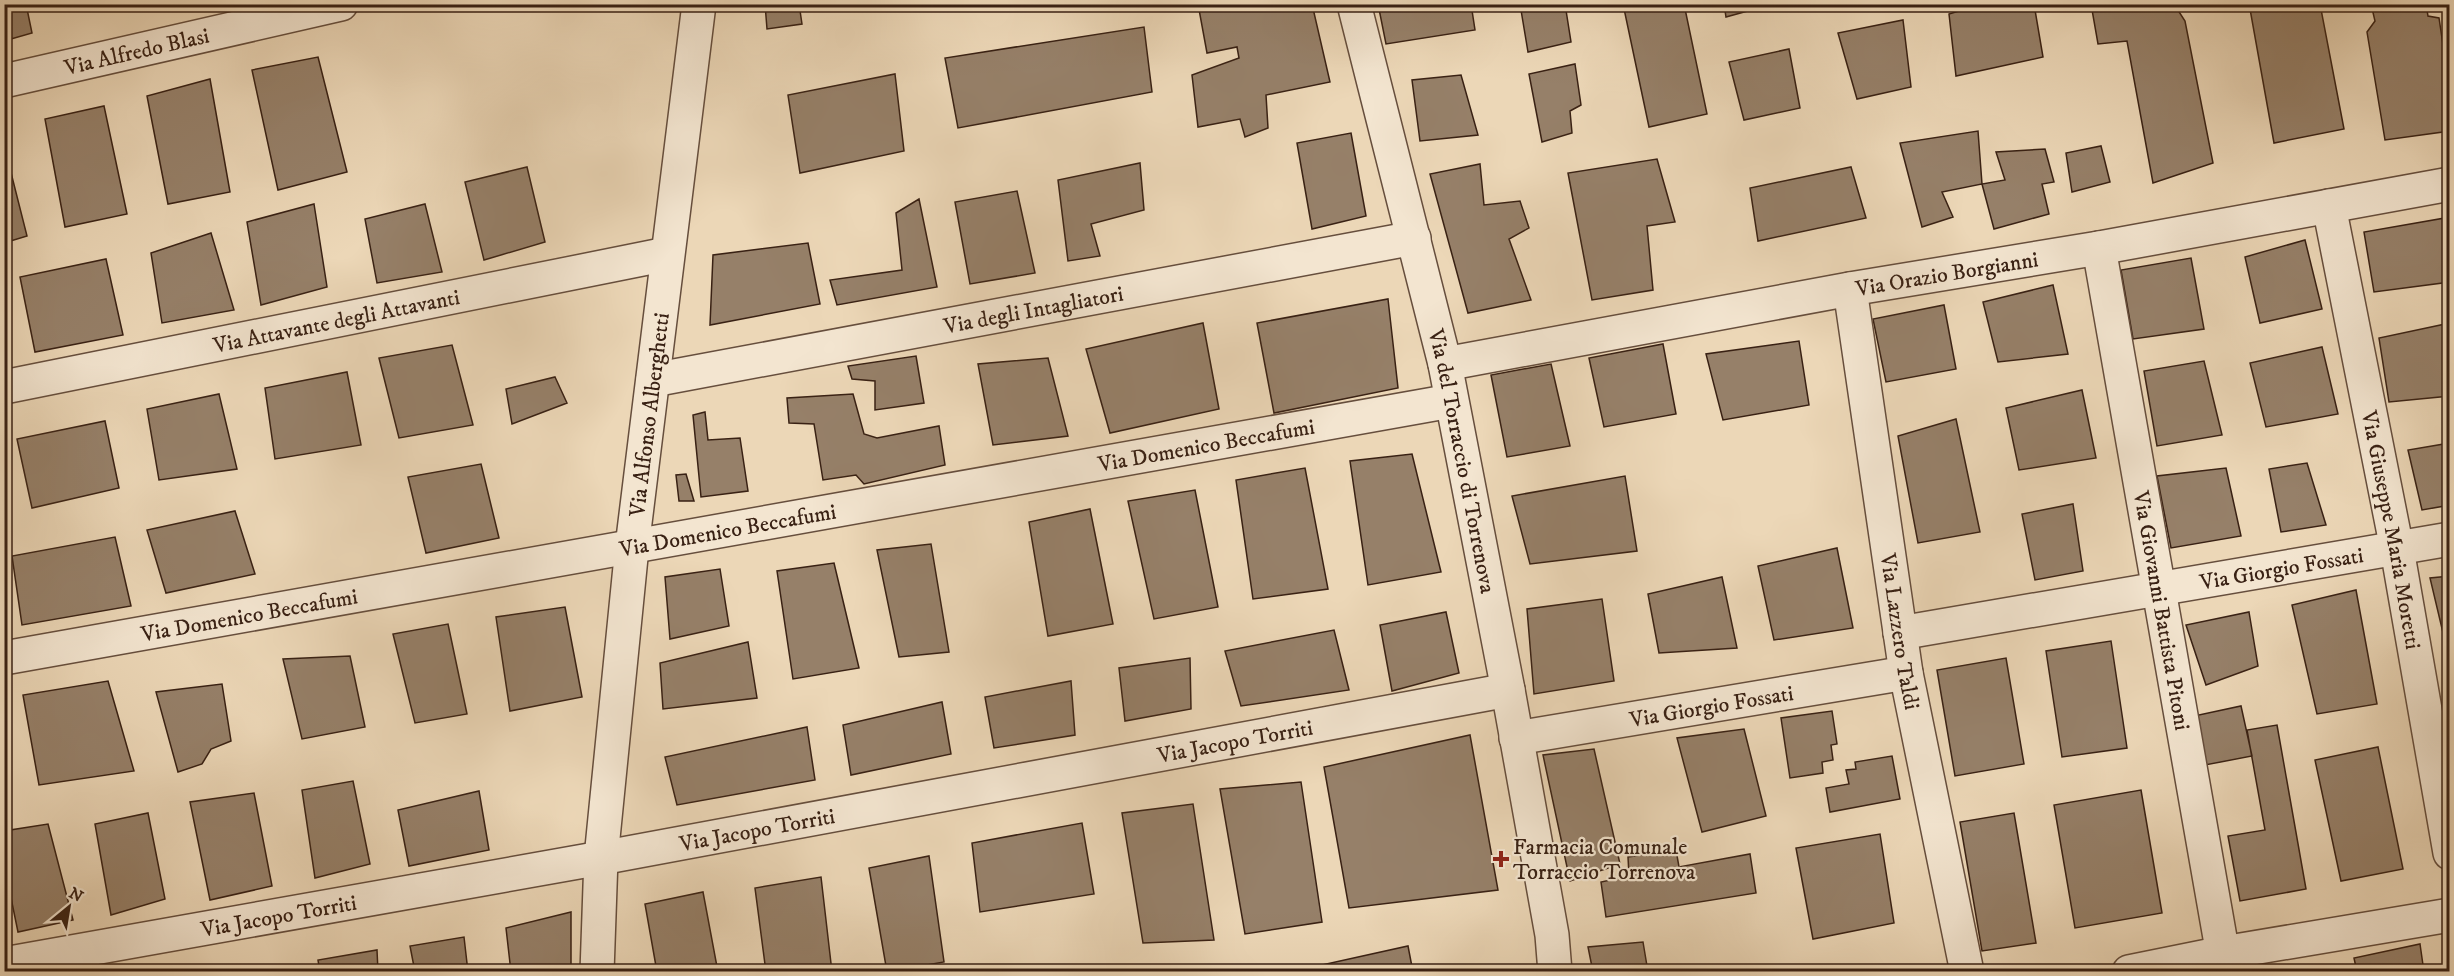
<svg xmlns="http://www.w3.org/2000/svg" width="2454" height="976" font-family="'IM FELL DW Pica',serif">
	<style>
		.building { fill: #968069; stroke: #392114; stroke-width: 1.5 }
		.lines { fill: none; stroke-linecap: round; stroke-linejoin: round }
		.minor-casing { stroke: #664e3d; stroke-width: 36 }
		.minor { stroke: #f3e5d0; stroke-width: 33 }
		.poi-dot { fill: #8f2418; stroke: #f3e5d0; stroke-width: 2 }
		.labels { text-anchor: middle; stroke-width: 4.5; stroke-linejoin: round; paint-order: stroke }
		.street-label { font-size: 22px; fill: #392114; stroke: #f3e5d0 }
		.poi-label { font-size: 22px; fill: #392114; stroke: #f3e5d0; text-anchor: start }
	</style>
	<rect width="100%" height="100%" fill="#ecd7b7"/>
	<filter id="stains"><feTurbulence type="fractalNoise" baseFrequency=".00333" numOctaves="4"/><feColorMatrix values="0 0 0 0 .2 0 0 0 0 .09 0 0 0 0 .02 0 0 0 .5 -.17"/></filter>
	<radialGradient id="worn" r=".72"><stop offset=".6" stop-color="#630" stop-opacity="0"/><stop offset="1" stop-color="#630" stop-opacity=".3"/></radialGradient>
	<path class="building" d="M 4,4 L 26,4 L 32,33 L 4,41 Z
		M 765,4 L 799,4 L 802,24 L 767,29 Z
		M 1198,4 L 1312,4 L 1330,82 L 1266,95 L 1268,128 L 1245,137 L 1240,119 L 1198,127 L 1192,75 L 1239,58 L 1237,47 L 1207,53 Z
		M 1378,4 L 1471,4 L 1475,30 L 1386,44 Z
		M 1520,4 L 1565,4 L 1571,42 L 1528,52 Z
		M 1623,4 L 1684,4 L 1707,114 L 1649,127 Z
		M 1724,4 L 1773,4 L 1726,17 Z
		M 1982,4 L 2034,4 L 2043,57 L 1956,76 L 1949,14 Z
		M 2091,4 L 2174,4 L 2185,21 L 2213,163 L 2153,183 L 2127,41 L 2098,44 Z
		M 2273,4 L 2320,4 L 2344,129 L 2274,143 L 2250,9 Z
		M 2371,4 L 2426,4 L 2428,16 L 2439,18 L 2450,92 L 2450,131 L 2385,140 L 2367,32 L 2375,21 Z
		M 1903,20 L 1911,87 L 1857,99 L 1838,33 Z
		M 1144,27 L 1152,92 L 958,128 L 945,58 Z
		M 1789,49 L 1800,108 L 1744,120 L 1729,62 Z
		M 318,57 L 347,172 L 278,190 L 252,70 Z
		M 1575,64 L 1581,105 L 1570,111 L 1572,133 L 1542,142 L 1529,74 Z
		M 895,74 L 904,151 L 800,173 L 788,95 Z
		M 1461,75 L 1478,135 L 1420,141 L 1412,80 Z
		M 210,79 L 230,192 L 168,204 L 147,96 Z
		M 104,106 L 127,214 L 65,227 L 45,119 Z
		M 1978,131 L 1982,184 L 1942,192 L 1953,217 L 1922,227 L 1900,143 Z
		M 1351,133 L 1366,216 L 1312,229 L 1297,143 Z
		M 4,145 L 27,236 L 4,243 Z
		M 2101,146 L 2110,182 L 2072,192 L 2066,153 Z
		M 2045,149 L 2054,182 L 2042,184 L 2049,214 L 1994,229 L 1982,184 L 2005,180 L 1996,152 Z
		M 1657,159 L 1675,222 L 1647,226 L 1653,290 L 1592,300 L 1568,173 Z
		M 1140,163 L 1144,210 L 1091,224 L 1100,256 L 1068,261 L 1058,180 Z
		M 1480,164 L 1484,205 L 1520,201 L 1529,228 L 1509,239 L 1531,300 L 1468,313 L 1430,174 Z
		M 527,167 L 545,242 L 484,260 L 465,182 Z
		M 1851,167 L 1866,218 L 1758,241 L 1750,188 Z
		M 1017,191 L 1035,273 L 970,284 L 955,202 Z
		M 919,199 L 937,287 L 837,305 L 830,280 L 902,270 L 896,213 Z
		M 314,204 L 327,287 L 261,305 L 247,222 Z
		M 425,204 L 442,272 L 377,283 L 365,219 Z
		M 2445,218 L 2450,282 L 2374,292 L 2364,232 Z
		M 211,233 L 234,310 L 162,323 L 151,253 Z
		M 2305,240 L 2322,309 L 2260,323 L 2245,257 Z
		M 808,243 L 820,304 L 710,325 L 713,255 Z
		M 2191,258 L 2204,329 L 2133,339 L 2121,270 Z
		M 106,259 L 123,335 L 35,352 L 20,277 Z
		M 2053,285 L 2068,354 L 1998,362 L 1983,302 Z
		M 1388,299 L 1398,388 L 1274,413 L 1257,323 Z
		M 1944,305 L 1956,369 L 1886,382 L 1873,319 Z
		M 1203,323 L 1219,409 L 1110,433 L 1086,349 Z
		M 2450,323 L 2450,396 L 2389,402 L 2379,338 Z
		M 1799,341 L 1809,405 L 1723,420 L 1706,354 Z
		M 1663,344 L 1676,414 L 1604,427 L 1589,358 Z
		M 452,345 L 473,425 L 399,438 L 379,358 Z
		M 2322,347 L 2338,414 L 2266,427 L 2250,363 Z
		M 916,356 L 924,403 L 875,410 L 875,381 L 852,379 L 848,366 Z
		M 1048,358 L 1068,436 L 993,445 L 978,364 Z
		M 2204,361 L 2222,435 L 2157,446 L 2144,371 Z
		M 1551,364 L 1570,446 L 1507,457 L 1491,375 Z
		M 347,372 L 361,445 L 275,459 L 265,388 Z
		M 555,377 L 567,403 L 512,424 L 506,389 Z
		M 2082,390 L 2096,458 L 2019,470 L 2006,408 Z
		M 219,394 L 237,469 L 159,480 L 147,409 Z
		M 853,394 L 864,434 L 877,438 L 939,426 L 945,465 L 864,484 L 856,475 L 823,480 L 814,424 L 789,423 L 787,398 Z
		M 705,412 L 708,440 L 740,438 L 748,491 L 701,497 L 693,415 Z
		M 1956,419 L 1980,532 L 1918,543 L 1898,436 Z
		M 105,421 L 119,488 L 32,508 L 17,439 Z
		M 2450,443 L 2450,505 L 2422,510 L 2408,450 Z
		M 1412,454 L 1441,572 L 1368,585 L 1350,461 Z
		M 2307,463 L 2326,525 L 2281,532 L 2269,469 Z
		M 481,464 L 499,538 L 426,553 L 408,477 Z
		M 1305,468 L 1328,589 L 1253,599 L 1236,480 Z
		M 2226,468 L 2241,536 L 2171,548 L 2157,476 Z
		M 686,474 L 694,501 L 679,501 L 676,475 Z
		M 1625,476 L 1637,551 L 1530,564 L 1512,496 Z
		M 1195,490 L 1218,607 L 1154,619 L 1128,501 Z
		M 2073,504 L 2083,571 L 2035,580 L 2022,514 Z
		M 1090,509 L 1113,624 L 1048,636 L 1029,522 Z
		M 235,511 L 255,574 L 166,593 L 147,530 Z
		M 115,537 L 131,606 L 22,625 L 12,556 Z
		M 931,544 L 949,652 L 899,657 L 877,550 Z
		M 1837,548 L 1853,628 L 1774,640 L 1758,566 Z
		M 834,563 L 859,668 L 793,679 L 777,571 Z
		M 720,569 L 729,626 L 670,639 L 665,577 Z
		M 2450,576 L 2450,635 L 2444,637 L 2430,578 Z
		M 1722,577 L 1737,648 L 1659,653 L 1648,594 Z
		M 2356,590 L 2377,704 L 2317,714 L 2292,605 Z
		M 1602,599 L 1614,681 L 1534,694 L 1527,609 Z
		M 565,607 L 582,697 L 510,711 L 496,617 Z
		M 1446,612 L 1459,673 L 1392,691 L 1380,625 Z
		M 2249,612 L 2258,666 L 2206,685 L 2186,625 Z
		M 448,624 L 467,714 L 415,723 L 393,634 Z
		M 1334,630 L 1349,690 L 1241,706 L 1225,651 Z
		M 2111,641 L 2127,748 L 2062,757 L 2046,651 Z
		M 748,642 L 757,698 L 663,709 L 660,663 Z
		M 350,656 L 365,727 L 302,739 L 283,659 Z
		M 1190,658 L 1191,709 L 1125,721 L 1119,668 Z
		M 2006,658 L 2024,764 L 1955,776 L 1937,670 Z
		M 108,681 L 134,771 L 39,785 L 23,695 Z
		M 1071,681 L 1075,735 L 994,748 L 985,697 Z
		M 222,684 L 231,741 L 211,749 L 202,764 L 178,772 L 156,692 Z
		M 942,702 L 951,754 L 851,775 L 843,725 Z
		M 2241,706 L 2252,756 L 2205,765 L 2194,716 Z
		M 1832,711 L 1837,744 L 1831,745 L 1833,760 L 1822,762 L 1823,773 L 1790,778 L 1781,718 Z
		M 2277,725 L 2306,889 L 2240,901 L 2228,836 L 2265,830 L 2247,730 Z
		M 807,727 L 815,780 L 677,805 L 665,757 Z
		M 1744,729 L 1766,816 L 1702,832 L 1677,738 Z
		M 1470,735 L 1498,890 L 1349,908 L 1324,767 Z
		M 2378,747 L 2403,869 L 2341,881 L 2315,760 Z
		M 1594,749 L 1620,864 L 1570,881 L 1543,755 Z
		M 1892,756 L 1900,799 L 1830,812 L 1826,788 L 1849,784 L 1846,770 L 1856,769 L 1855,762 Z
		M 353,781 L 370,864 L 315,878 L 302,790 Z
		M 1301,782 L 1322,922 L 1245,934 L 1220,789 Z
		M 2141,790 L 2162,913 L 2075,928 L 2054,805 Z
		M 479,791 L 489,850 L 409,866 L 398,810 Z
		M 254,793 L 272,886 L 210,900 L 190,802 Z
		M 1193,804 L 1214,940 L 1143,943 L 1122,813 Z
		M 148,813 L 165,899 L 111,915 L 95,824 Z
		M 2014,813 L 2036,943 L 1982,951 L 1960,822 Z
		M 1082,823 L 1094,894 L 980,912 L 972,843 Z
		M 48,824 L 73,920 L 18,932 L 4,864 L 4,831 Z
		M 1880,834 L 1894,923 L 1813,939 L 1796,848 Z
		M 1676,850 L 1679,867 L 1750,854 L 1756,893 L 1606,917 L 1601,882 L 1629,876 L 1628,857 Z
		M 929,856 L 944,962 L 887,972 L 869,868 Z
		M 821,877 L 832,972 L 766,972 L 755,888 Z
		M 703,892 L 718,972 L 657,972 L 645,904 Z
		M 571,912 L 571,972 L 511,972 L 506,928 Z
		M 464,937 L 468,972 L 415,972 L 410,946 Z
		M 1643,942 L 1648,972 L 1593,972 L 1588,947 Z
		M 2420,944 L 2424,972 L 2357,972 L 2354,958 Z
		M 1408,946 L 1413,972 L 1299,972 L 1299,970 Z
		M 377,950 L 378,972 L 320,972 L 318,960 Z"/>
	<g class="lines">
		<g class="minor-casing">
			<g id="minor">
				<path id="s1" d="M 1354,4 L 1445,364 L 1508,690 L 1552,935 L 1555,972"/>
				<path id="s2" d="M 4,81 L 341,4"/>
				<path id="s3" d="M 2329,206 L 2397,549 L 2450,853"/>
				<path id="s4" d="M 2099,248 L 2226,972"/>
				<path id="s5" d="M 1850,289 L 1906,673 L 1967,972"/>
				<path id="s6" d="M 1445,364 L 1850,289 L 2099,248 L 2450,184"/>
				<path id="s7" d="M 653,380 L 1414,238"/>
				<path id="s8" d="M 4,387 L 667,254"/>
				<path id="s9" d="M 1900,633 L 2450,539"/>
				<path id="s10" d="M 4,658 L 1451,401"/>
				<path id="s11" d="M 1516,738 L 1906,673"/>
				<path id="s12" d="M 4,964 L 601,858 L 1508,690"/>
				<path id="s13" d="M 597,972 L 601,858 L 632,547 L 699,4"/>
				<path d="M 2129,972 L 2223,953 L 2450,915"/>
			</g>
		</g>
		<use href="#minor" class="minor"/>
	</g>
	<path class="poi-dot" d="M1498 850h6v6h6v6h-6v6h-6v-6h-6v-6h6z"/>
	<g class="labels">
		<g class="street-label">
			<text dy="8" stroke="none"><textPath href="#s2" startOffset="136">Via Alfredo Blasi</textPath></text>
			<text dy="8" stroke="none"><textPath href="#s6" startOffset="510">Via Orazio Borgianni</textPath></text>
			<text dy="8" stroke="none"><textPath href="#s7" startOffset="387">Via degli Intagliatori</textPath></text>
			<text dy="8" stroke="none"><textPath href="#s8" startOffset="339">Via Attavante degli Attavanti</textPath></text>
			<text dy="8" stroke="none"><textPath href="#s13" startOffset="560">Via Alfonso Alberghetti</textPath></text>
			<text dy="8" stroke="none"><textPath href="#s10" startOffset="1221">Via Domenico Beccafumi</textPath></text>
			<text dy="8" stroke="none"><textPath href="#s1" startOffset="470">Via del Torraccio di Torrenova</textPath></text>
			<text dy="8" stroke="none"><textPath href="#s3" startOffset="330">Via Giuseppe Maria Moretti</textPath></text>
			<text dy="8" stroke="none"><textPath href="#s10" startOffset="735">Via Domenico Beccafumi</textPath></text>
			<text dy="8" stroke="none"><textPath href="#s9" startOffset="387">Via Giorgio Fossati</textPath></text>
			<text dy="8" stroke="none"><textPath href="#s4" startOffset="368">Via Giovanni Battista Pitoni</textPath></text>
			<text dy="8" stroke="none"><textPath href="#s10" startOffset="249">Via Domenico Beccafumi</textPath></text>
			<text dy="8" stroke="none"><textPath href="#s5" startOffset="346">Via Lazzero Taldi</textPath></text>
			<text dy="8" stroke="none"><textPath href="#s11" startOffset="198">Via Giorgio Fossati</textPath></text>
			<text dy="8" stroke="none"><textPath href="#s12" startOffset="1251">Via Jacopo Torriti</textPath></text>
			<text dy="8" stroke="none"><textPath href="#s12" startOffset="765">Via Jacopo Torriti</textPath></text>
			<text dy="8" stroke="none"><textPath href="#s12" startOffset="279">Via Jacopo Torriti</textPath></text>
		</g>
		<g class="poi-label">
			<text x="1513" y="854">Farmacia Comunale<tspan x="1513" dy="25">Torraccio Torrenova</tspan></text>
		</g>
	</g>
	<rect width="2454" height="976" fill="none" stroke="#ecd7b7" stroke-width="24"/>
	<rect x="6" y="6" width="2442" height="964" fill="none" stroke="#392114" stroke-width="3"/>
	<rect x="12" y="12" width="2430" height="952" fill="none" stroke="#392114" stroke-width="1.5"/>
	<g transform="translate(69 907) rotate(30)" stroke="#f3e5d0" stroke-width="4.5" paint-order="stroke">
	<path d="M0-4.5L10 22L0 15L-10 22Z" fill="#392114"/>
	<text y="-9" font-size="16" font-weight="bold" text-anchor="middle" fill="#392114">N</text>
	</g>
	<rect width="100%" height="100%" filter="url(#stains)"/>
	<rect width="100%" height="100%" fill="url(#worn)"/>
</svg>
